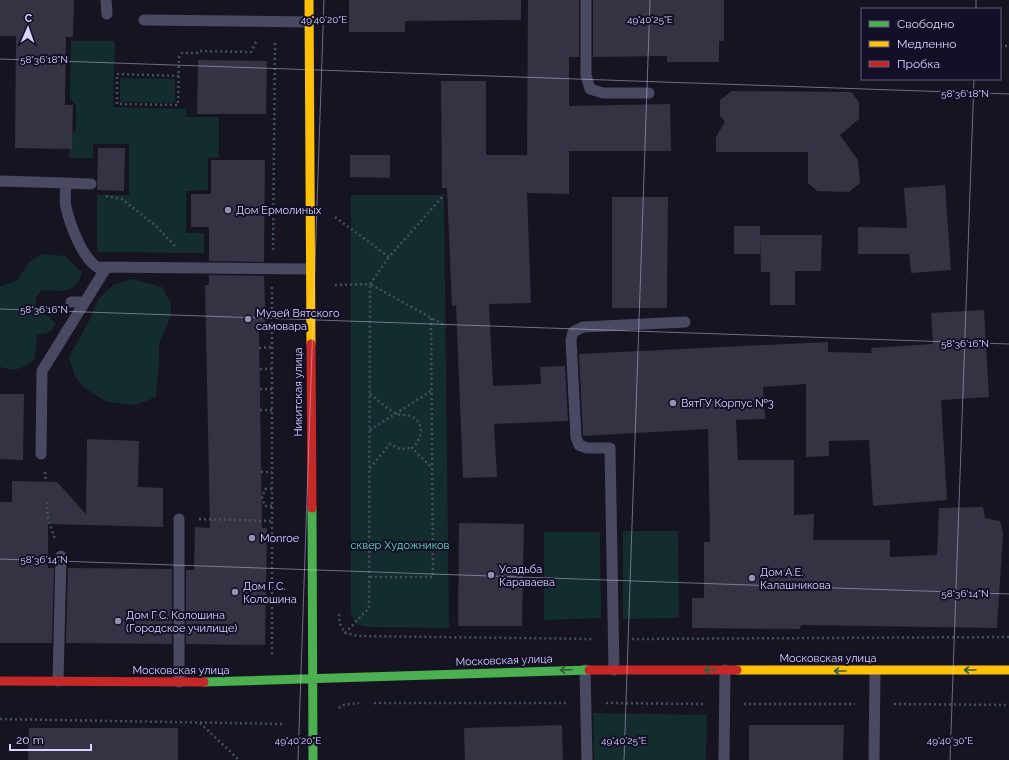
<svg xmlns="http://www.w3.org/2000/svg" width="1009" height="760" font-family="Raleway,sans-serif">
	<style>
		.green { fill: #132c2d }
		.building { fill: #343243 }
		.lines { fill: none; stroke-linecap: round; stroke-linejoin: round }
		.path { stroke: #44505f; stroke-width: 2.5; stroke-dasharray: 2 3; stroke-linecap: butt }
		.lane { stroke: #4a4962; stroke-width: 11 }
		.fast { stroke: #4caf50; stroke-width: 9 }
		.slow { stroke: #ffc107; stroke-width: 9 }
		.jam { stroke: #c62828; stroke-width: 9 }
		.oneway { stroke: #305f3b }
		.ticks { fill: none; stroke: #d9d4ff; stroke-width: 1; stroke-opacity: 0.45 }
		.poi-dot { fill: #9591b1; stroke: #130f26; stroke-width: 1.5 }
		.labels { text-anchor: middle; stroke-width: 4; stroke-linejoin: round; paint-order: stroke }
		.poi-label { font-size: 11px; fill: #d9d4ff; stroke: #130f26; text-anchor: start }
		.street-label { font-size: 11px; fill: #d9d4ff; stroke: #130f26 }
		.park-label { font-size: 11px; fill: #5fe0c0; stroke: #130f26 }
		.ticks-label { font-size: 10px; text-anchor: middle; fill: #d9d4ff; stroke: #130f26; stroke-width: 4; stroke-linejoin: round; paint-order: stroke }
	</style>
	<rect width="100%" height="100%" fill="#161421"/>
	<path class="green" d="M 71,41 L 115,41 L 113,107 L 187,109 L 186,117 L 219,117 L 219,157 L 208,158 L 208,190 L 186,191 L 186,233 L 204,233 L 204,253 L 97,252 L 97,195 L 129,195 L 129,144 L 93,144 L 93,158 L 69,158 L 70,135 L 76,130 L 76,105 L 70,98 Z
		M 120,78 L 175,79 L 175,103 L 120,102 Z
		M 351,195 L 444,195 L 449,628 L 367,627 L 356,624 L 351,614 Z
		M 41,254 L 65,256 L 82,272 C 76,295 61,291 42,290 L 36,297 L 36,311 L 48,316 L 56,324 C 51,333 47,334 37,334 L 35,359 C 20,369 18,372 0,367 L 0,286 L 17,281 L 29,262 Z
		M 132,279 L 162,287 L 171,304 L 171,315 L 159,344 L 159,364 L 156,397 L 136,405 L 107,402 L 83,387 L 75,376 L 69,357 L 88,323 L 99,298 L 114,285 Z
		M 623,531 L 678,531 L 679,618 L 623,619 Z
		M 544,532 L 600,532 L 601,618 L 544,620 Z
		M 593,713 L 707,715 L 706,760 L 594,760 Z"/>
	<path class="building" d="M 0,0 L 74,0 L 73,37 L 66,37 L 65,105 L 73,105 L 72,149 L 15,148 L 16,36 L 0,36 Z
		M 349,0 L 521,0 L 521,20 L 405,21 L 405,32 L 349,32 Z
		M 528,0 L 579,0 L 579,57 L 569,57 L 569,106 L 670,104 L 671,151 L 569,151 L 569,194 L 527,193 L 531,303 L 489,304 L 493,386 L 541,384 L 540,367 L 565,366 L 568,421 L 494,424 L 497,477 L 463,478 L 456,305 L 452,306 L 447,188 L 442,188 L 441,81 L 486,81 L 486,155 L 527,155 Z
		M 593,0 L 724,0 L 724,41 L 719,41 L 719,62 L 667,62 L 667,56 L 593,57 Z
		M 198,60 L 267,61 L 266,114 L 197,114 Z
		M 732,91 L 851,92 L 859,102 L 859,119 L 840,135 L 858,160 L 860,183 L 849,192 L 817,191 L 808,183 L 808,152 L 716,152 L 716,137 L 725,122 L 720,116 L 720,100 Z
		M 98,148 L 125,148 L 124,191 L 97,190 Z
		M 350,155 L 390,155 L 390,178 L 350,177 Z
		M 211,160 L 265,160 L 264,262 L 209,261 L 209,227 L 191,227 L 191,194 L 211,194 Z
		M 945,185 L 951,270 L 911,273 L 909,254 L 858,254 L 858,227 L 907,228 L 904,188 Z
		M 612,197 L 668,197 L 667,308 L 612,308 Z
		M 734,226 L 760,226 L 760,254 L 734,254 Z
		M 760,235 L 822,235 L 821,271 L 795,271 L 795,305 L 770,305 L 770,272 L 761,272 Z
		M 209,275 L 264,276 L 266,330 L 259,331 L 262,528 L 267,528 L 265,645 L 186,644 L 186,570 L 194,570 L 195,527 L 210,528 L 205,285 L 209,285 Z
		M 984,310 L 989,397 L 941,400 L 947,500 L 873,506 L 869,440 L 829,441 L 829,456 L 806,457 L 806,384 L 763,387 L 765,419 L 736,420 L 738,460 L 794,460 L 794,515 L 814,514 L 813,540 L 890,540 L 890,557 L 937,555 L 939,508 L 983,507 L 985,518 L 1000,521 L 1003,533 L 997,628 L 801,625 L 800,629 L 692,628 L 692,598 L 704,598 L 704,542 L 710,542 L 708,429 L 583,436 L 579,354 L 828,342 L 828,352 L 872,353 L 871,348 L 933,344 L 931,313 Z
		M 0,394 L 24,394 L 23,460 L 0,459 Z
		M 87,439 L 139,441 L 138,487 L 163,488 L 163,527 L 48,524 L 48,568 L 54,568 L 52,643 L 0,643 L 0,502 L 12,502 L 12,481 L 57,482 L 86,514 Z
		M 459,523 L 524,524 L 522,626 L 458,626 Z
		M 68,568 L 172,569 L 172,644 L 66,643 Z
		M 562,725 L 563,760 L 465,760 L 464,728 Z
		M 749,725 L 844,725 L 843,760 L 749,760 Z
		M 29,728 L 178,728 L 178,760 L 28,760 Z"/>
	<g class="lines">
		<path class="path" d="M 1000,46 L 1009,46
			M 179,76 L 117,74 L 117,104 L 178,105 L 179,57 L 182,53 L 198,53 L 200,51 L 251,52 L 256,42
			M 106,196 L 122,199 L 156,226 L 176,247
			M 335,217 L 389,257 L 444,195
			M 273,250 L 275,41
			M 335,285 L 370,284 L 389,257
			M 272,287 L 272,656
			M 259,348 L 272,347
			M 260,369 L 272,369
			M 260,389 L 272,389
			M 370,394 C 378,400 388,410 397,414 C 401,416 406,414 410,416 C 425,421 423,439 412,448 L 432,468
			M 260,410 L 272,410
			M 370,430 L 431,391
			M 370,468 L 390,444 L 400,449 L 412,448
			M 45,472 L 46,482
			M 261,472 L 272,472
			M 47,502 L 48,519 L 55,539
			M 272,506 L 265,506 L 262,498 L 265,489 L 272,489
			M 199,519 L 272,521
			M 370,577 L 433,577 L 431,318
			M 339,614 L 340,624 L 345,633 L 358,636 L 593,639
			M 345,633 L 369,608 L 370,284 L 446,326
			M 632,639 L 1009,637
			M 374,703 L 567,703
			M 606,703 L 705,704
			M 744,704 L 855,704
			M 894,704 L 1009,705
			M 339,708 L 342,705 L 359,703
			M 0,719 L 283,724
			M 200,723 L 239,760"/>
		<path class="lane" d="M 106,0 L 107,14
			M 586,0 L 586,75 L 590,89 L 603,93 L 649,93
			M 144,20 L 309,22
			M 0,181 L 66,183 C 66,190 64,200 66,207 C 70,225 82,257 97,267 L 310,269
			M 66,183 L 91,184
			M 71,302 L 84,302
			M 41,454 L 42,371 L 106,268
			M 179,519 L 179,682
			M 585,670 L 587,760
			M 614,670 L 610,448 L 587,448 L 579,445 L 576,437 L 571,340 L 573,332 L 583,327 L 685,322
			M 58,681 L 61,556
			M 724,760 L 725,670
			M 874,760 L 875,671"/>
		<path class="fast" d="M 312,508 L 313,760
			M 204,682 L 589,670"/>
		<path class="slow" d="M 309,0 L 311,344
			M 737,670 L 1009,670"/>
		<path class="jam" d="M 311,344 L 312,508
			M 589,670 L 737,670
			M 0,681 L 204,682"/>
	</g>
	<defs><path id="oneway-shaft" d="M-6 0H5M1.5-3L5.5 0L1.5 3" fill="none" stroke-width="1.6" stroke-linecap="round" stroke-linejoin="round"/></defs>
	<g class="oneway">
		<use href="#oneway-shaft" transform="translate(566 670) rotate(178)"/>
		<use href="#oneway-shaft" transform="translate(710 670) rotate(-180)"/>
		<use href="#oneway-shaft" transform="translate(970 670) rotate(180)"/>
		<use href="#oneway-shaft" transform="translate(840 671) rotate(-180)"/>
	</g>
	<path class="ticks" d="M 976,9 L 976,0M 0,59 L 1009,94M 0,309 L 1009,344M 0,559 L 1009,594M 298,760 L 324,0M 624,760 L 650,0M 950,760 L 974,79"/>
	<g class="poi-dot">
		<circle cx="228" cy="210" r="4"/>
		<circle cx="248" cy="319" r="4"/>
		<circle cx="673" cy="403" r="4"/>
		<circle cx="252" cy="538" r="4"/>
		<circle cx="491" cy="575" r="4"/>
		<circle cx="752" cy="578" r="4"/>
		<circle cx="235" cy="592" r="4"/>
		<circle cx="118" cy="621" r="4"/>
	</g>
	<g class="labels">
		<g class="poi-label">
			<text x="236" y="214">Дом Ермолиных</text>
			<text x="256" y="317">Музей Вятского<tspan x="256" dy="13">самовара</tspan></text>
			<text x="681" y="407">ВятГУ Корпус №3</text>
			<text x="260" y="542">Monroe</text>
			<text x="499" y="573">Усадьба<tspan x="499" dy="13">Караваева</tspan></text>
			<text x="760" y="576">Дом А.Е.<tspan x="760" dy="13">Калашникова</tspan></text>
			<text x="243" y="590">Дом Г.С.<tspan x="243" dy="13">Колошина</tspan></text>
			<text x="126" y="619">Дом Г.С. Колошина<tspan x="126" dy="13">(Городское училище)</tspan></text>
		</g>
		<g class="street-label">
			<text transform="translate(298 392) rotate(-90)" y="4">Никитская улица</text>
			<text x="828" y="662">Московская улица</text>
			<text transform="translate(504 660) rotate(-2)" y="4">Московская улица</text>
			<text x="181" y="674">Московская улица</text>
		</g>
		<g class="park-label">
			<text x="400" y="549">сквер Художников</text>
		</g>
	</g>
	<g class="ticks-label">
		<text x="324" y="23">49°40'20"E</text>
		<text x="650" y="23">49°40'25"E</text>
		<text x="44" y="63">58°36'18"N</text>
		<text x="965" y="97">58°36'18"N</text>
		<text x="44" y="313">58°36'16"N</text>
		<text x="965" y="347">58°36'16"N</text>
		<text x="44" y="563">58°36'14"N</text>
		<text x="965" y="597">58°36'14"N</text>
		<text x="298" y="744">49°40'20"E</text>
		<text x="624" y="744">49°40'25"E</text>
		<text x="950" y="744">49°40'30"E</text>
	</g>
	<rect x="861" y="8" width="140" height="72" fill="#130f26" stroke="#625e7d"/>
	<rect x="869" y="21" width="20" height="6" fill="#4caf50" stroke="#625e7d"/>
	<text x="897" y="28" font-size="12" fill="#d9d4ff">Свободно</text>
	<rect x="869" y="41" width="20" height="6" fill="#ffc107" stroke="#625e7d"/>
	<text x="897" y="48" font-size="12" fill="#d9d4ff">Медленно</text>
	<rect x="869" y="61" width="20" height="6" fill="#c62828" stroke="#625e7d"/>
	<text x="897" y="68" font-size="12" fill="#d9d4ff">Пробка</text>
	<g transform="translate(28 28) rotate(2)" stroke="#130f26" stroke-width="3" paint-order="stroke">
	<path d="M0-3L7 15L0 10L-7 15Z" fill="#d9d4ff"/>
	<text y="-6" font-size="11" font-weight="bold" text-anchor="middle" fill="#d9d4ff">С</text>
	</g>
	<path d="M10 744v6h81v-6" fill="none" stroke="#d9d4ff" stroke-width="2"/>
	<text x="16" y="744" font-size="12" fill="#d9d4ff" stroke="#130f26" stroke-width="3" paint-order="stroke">20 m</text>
</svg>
